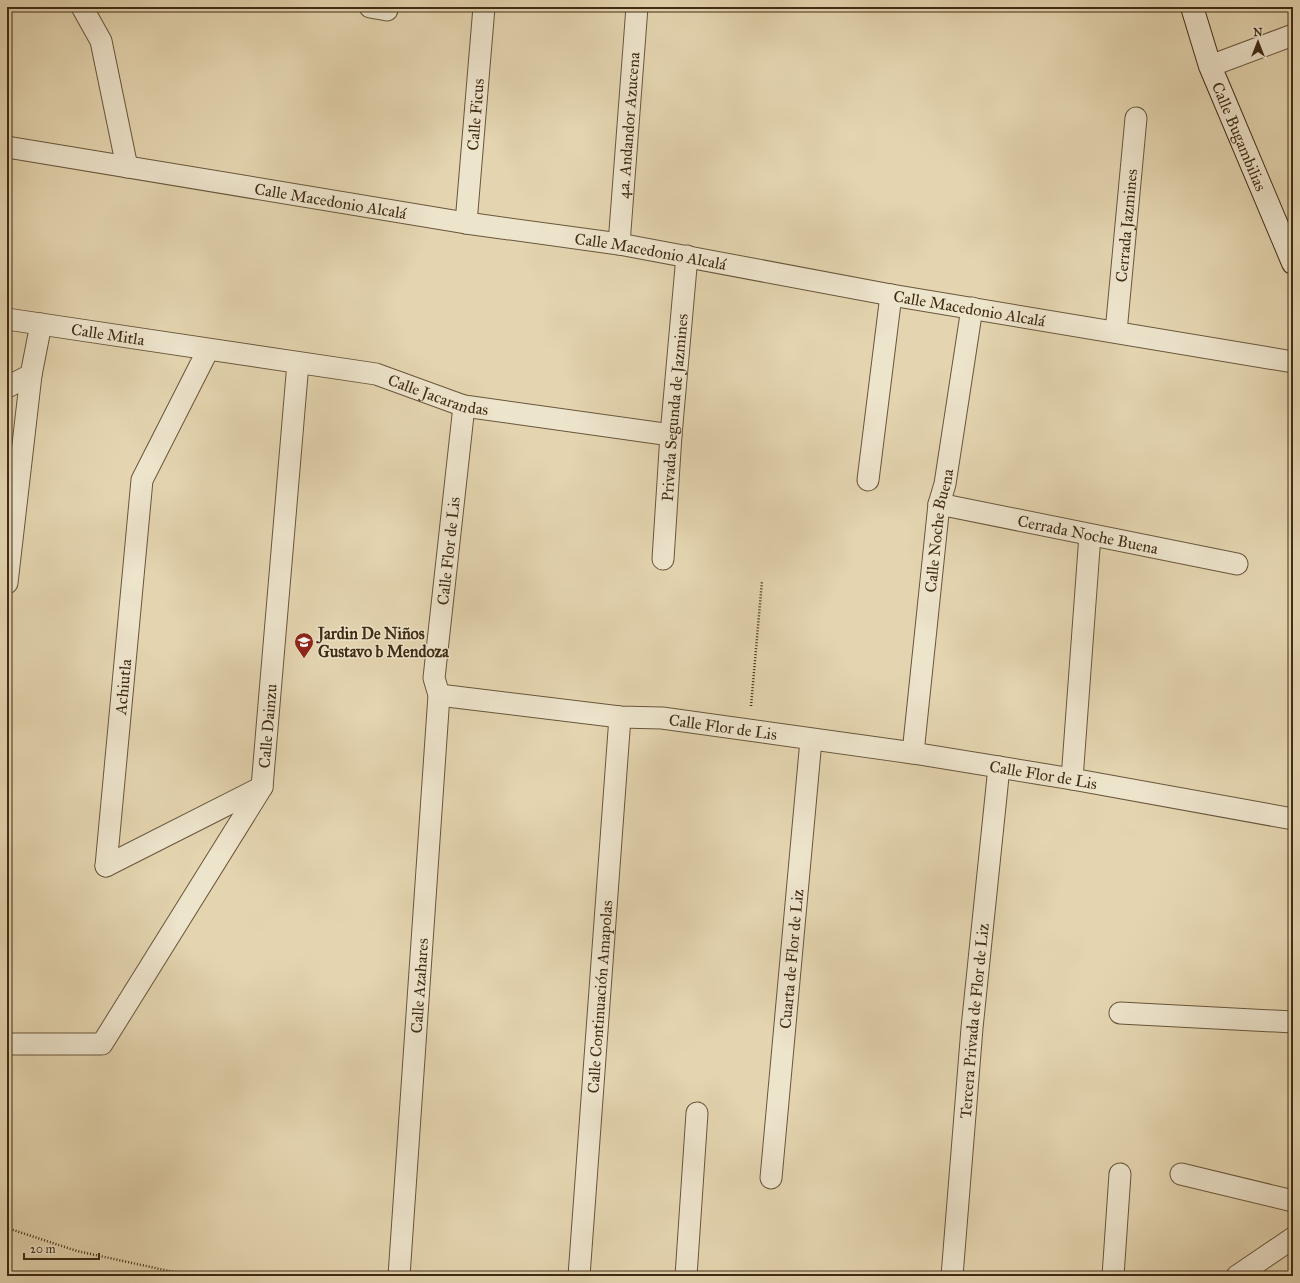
<svg xmlns="http://www.w3.org/2000/svg" width="1300" height="1283" font-family="'IM FELL Great Primer',serif">
	<style>
		.lines { fill: none; stroke-linecap: round; stroke-linejoin: round }
		.street-casing { stroke: #69563b; stroke-width: 23 }
		.secondary-casing { stroke: #402c14; stroke-width: 24 }
		.path { stroke: #402c14; stroke-width: 2.5; stroke-dasharray: 1 2; stroke-linecap: butt }
		.street { stroke: #ede4cc; stroke-width: 21 }
		.secondary { stroke: #ede4cc; stroke-width: 22 }
		.labels { text-anchor: middle; stroke-width: 3; stroke-linejoin: round; paint-order: stroke }
		.street-label { font-size: 16px; fill: #402c14; stroke: #ede4cc }
		.poi-label { font-size: 16px; font-weight: bold; fill: #402c14; stroke: #ede4cc; text-anchor: start }
	</style>
	<rect width="100%" height="100%" fill="#e4d5b0"/>
	<filter id="stains"><feTurbulence type="fractalNoise" baseFrequency=".005" numOctaves="4"/><feColorMatrix values="0 0 0 0 .2 0 0 0 0 .09 0 0 0 0 .02 0 0 0 .5 -.17"/></filter>
	<radialGradient id="worn" r=".72"><stop offset=".6" stop-color="#630" stop-opacity="0"/><stop offset="1" stop-color="#630" stop-opacity=".3"/></radialGradient>
	<g class="lines">
		<g class="street-casing">
			<g id="street">
				<path d="M 82,7 L 101,41 L 127,167"/>
				<path d="M 370,7 L 387,10"/>
				<path d="M 1210,66 L 1293,35"/>
				<path id="s1" d="M 7,147 L 466,223 L 619,244 L 891,295 L 1293,362"/>
				<path id="s2" d="M 466,223 L 484,7"/>
				<path id="s3" d="M 619,244 L 637,7"/>
				<path id="s4" d="M 7,319 L 376,374 L 464,406 L 671,435"/>
				<path id="s5" d="M 1116,332 L 1136,118"/>
				<path d="M 7,387 L 31,375"/>
				<path d="M 868,480 L 891,295"/>
				<path id="s6" d="M 939,504 L 1237,564"/>
				<path id="s7" d="M 663,559 L 671,435 L 687,256"/>
				<path d="M 7,583 L 31,375 L 41,324"/>
				<path id="s8" d="M 439,695 L 620,717 L 662,718 L 913,753 L 1072,779 L 1293,819"/>
				<path id="s9" d="M 913,753 L 939,504 L 945,484 L 972,308"/>
				<path d="M 1072,779 L 1090,535"/>
				<path id="s10" d="M 106,866 L 142,480 L 208,350"/>
				<path d="M 106,866 L 262,787"/>
				<path d="M 1120,1013 L 1293,1022"/>
				<path id="s11" d="M 7,1044 L 102,1044 L 262,787 L 298,363"/>
				<path d="M 1181,1174 L 1293,1201"/>
				<path id="s12" d="M 771,1178 L 811,740"/>
				<path id="s13" d="M 399,1276 L 439,695 L 434,678 L 464,406"/>
				<path id="s14" d="M 579,1276 L 620,717"/>
				<path d="M 686,1276 L 697,1113"/>
				<path id="s15" d="M 952,1276 L 972,1028 L 999,767"/>
				<path d="M 1113,1276 L 1120,1174"/>
				<path d="M 1237,1276 L 1293,1238"/>
			</g>
		</g>
		<g class="secondary-casing">
			<g id="secondary">
				<path id="s16" d="M 1192,7 L 1210,66 L 1293,263"/>
			</g>
		</g>
		<path class="path" d="M 751,706 L 762,581
			M 7,1228 L 77,1251 L 169,1271 L 204,1276"/>
		<use href="#street" class="street"/>
		<use href="#secondary" class="secondary"/>
	</g>
	<defs>
		<g id="school-pin" transform="scale(1)"><path d="M0 17L-7.5 6A9.5 9.5 0 1 1 7.5 6Z" fill="#8f2418" stroke="#ede4cc"/><path d="M0-5L7-2L0 1L-7-2ZM-4 1L0 2.5L4 1V4Q0 6-4 4Z" fill="#fff"/></g>
	</defs>
	<g fill-rule="evenodd">
		<use href="#school-pin" x="304" y="642"/>
	</g>
	<g class="labels">
		<g class="street-label">
			<text dy="6" stroke="none"><textPath href="#s2" startOffset="109">Calle Ficus</textPath></text>
			<text dy="6" stroke="none"><textPath href="#s3" startOffset="119">4a. Andandor Azucena</textPath></text>
			<text dy="6" stroke="none"><textPath href="#s16" startOffset="138">Calle Bugambilias</textPath></text>
			<text dy="6" stroke="none"><textPath href="#s1" startOffset="328">Calle Macedonio Alcalá</textPath></text>
			<text dy="6" stroke="none"><textPath href="#s5" startOffset="107">Cerrada Jazmines</textPath></text>
			<text dy="6" stroke="none"><textPath href="#s1" startOffset="652">Calle Macedonio Alcalá</textPath></text>
			<text dy="6" stroke="none"><textPath href="#s1" startOffset="976">Calle Macedonio Alcalá</textPath></text>
			<text dy="6" stroke="none"><textPath href="#s4" startOffset="102">Calle Mitla</textPath></text>
			<text dy="6" stroke="none"><textPath href="#s4" startOffset="439">Calle Jacarandas</textPath></text>
			<text dy="6" stroke="none"><textPath href="#s7" startOffset="152">Privada Segunda de Jazmines</textPath></text>
			<text dy="6" stroke="none"><textPath href="#s9" startOffset="224">Calle Noche Buena</textPath></text>
			<text dy="6" stroke="none"><textPath href="#s6" startOffset="152">Cerrada Noche Buena</textPath></text>
			<text dy="6" stroke="none"><textPath href="#s13" startOffset="728">Calle Flor de Lis</textPath></text>
			<text dy="6" stroke="none"><textPath href="#s10" startOffset="180">Achiutla</textPath></text>
			<text dy="6" stroke="none"><textPath href="#s11" startOffset="459">Calle Dainzu</textPath></text>
			<text dy="6" stroke="none"><textPath href="#s8" startOffset="286">Calle Flor de Lis</textPath></text>
			<text dy="6" stroke="none"><textPath href="#s8" startOffset="610">Calle Flor de Lis</textPath></text>
			<text dy="6" stroke="none"><textPath href="#s12" startOffset="220">Cuarta de Flor de Liz</textPath></text>
			<text dy="6" stroke="none"><textPath href="#s13" startOffset="291">Calle Azahares</textPath></text>
			<text dy="6" stroke="none"><textPath href="#s14" startOffset="280">Calle Continuación Amapolas</textPath></text>
			<text dy="6" stroke="none"><textPath href="#s15" startOffset="256">Tercera Privada de Flor de Liz</textPath></text>
		</g>
		<g class="poi-label">
			<text x="318" y="639">Jardin De Niños<tspan x="318" dy="18">Gustavo b Mendoza</tspan></text>
		</g>
	</g>
	<rect width="1300" height="1283" fill="none" stroke="#e4d5b0" stroke-width="24"/>
	<rect x="8" y="8" width="1284" height="1267" fill="none" stroke="#402c14" stroke-width="2"/>
	<rect x="12" y="12" width="1276" height="1259" fill="none" stroke="#402c14"/>
	<g transform="translate(1258 42)" stroke="#ede4cc" stroke-width="3" paint-order="stroke">
	<path d="M0-3L7 15L0 10L-7 15Z" fill="#402c14"/>
	<text y="-6" font-size="11" font-weight="bold" text-anchor="middle" fill="#402c14">N</text>
	</g>
	<path d="M24 1253v6h75v-6" fill="none" stroke="#402c14" stroke-width="2"/>
	<text x="30" y="1253" font-size="12" fill="#402c14" stroke="#ede4cc" stroke-width="3" paint-order="stroke">20 m</text>
	<rect width="100%" height="100%" filter="url(#stains)"/>
	<rect width="100%" height="100%" fill="url(#worn)"/>
</svg>
